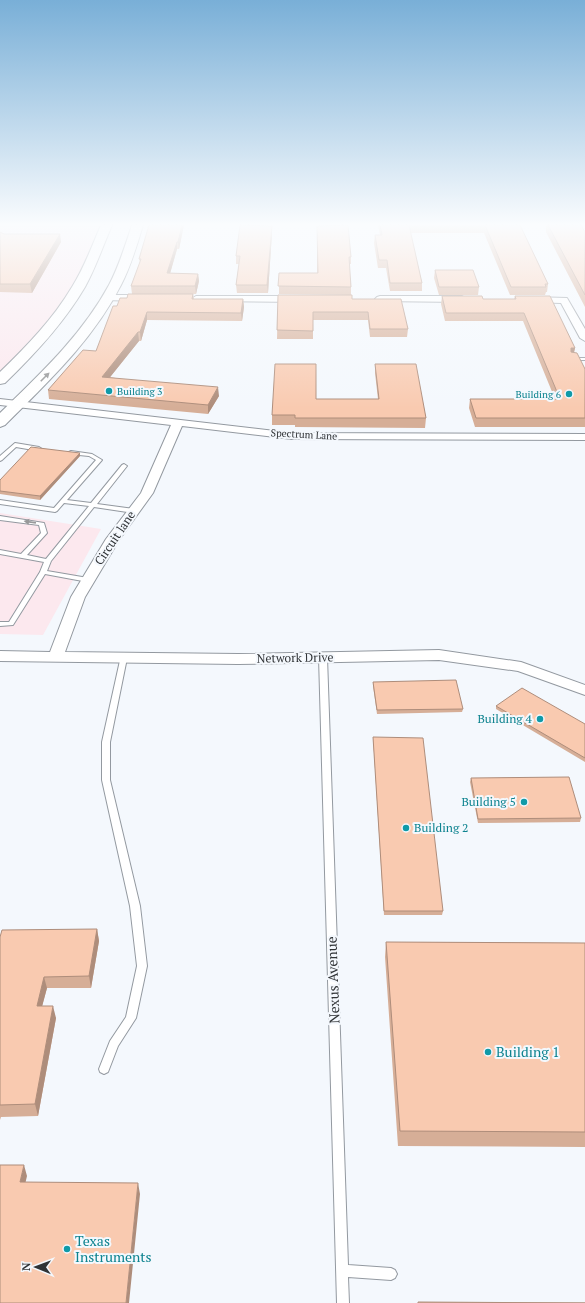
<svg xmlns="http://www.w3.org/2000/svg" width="585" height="1303" font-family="'PT Serif',serif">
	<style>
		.commercial { fill: #fce8ee }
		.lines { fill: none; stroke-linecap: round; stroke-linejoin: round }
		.lane-casing { stroke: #9399a0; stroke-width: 2 }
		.street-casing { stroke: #9399a0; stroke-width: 2 }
		.secondary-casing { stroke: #9399a0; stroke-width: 2 }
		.lane { fill: #fff; fill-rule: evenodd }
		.street { fill: #fff; fill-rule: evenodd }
		.secondary { fill: #fff; fill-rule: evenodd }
		.wall { fill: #d6ae97 }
		.shaded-wall { fill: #ae8d7b }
		.building { fill: #f9cab0; stroke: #ae8d7b }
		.oneway { fill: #98999a }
		.culture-dot { fill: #0f9aa8; stroke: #f4f8fd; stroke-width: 1.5 }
		.labels { text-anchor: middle; stroke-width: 4; stroke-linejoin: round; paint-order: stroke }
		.far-culture-label { font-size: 10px; fill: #0d838f; stroke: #f4f8fd; text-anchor: start }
		.far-street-label { font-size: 10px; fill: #303336; stroke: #f4f8fd }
		.street-label { font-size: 12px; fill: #303336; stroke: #f4f8fd }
		.culture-label { font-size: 12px; fill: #0d838f; stroke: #f4f8fd; text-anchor: end }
		.near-street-label { font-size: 14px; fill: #303336; stroke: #f4f8fd }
		.near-culture-label { font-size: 14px; fill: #0d838f; stroke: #f4f8fd; text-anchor: start }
	</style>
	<rect width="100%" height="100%" fill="#f4f8fd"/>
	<path class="commercial" d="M 0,225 L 100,225 L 86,262 L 60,307 L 12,363 L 0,374 Z
		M 0,513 L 101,529 L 43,635 L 0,634 Z"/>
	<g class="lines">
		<g class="lane-casing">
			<path id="lane" d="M 571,358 L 585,358 L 585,360 L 571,360 Z
				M 15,443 L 39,447 L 42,449 L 39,451 L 16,447 L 2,460 L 0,461 L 0,456 Z
				M 71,451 L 92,454 L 102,460 L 67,500 L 91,503 L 122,465 L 124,464 L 127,466 L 97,504 L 134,509 L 137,511 L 134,513 L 94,507 L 51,561 L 47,571 L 88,578 L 90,579 L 91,580 L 90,581 L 88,582 L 45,574 L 13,625 L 0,626 L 0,622 L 9,622 L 40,572 L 44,562 L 0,554 L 0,550 L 21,554 L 41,533 L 39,525 L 0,520 L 0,516 L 44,523 L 47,533 L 27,555 L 46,559 L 89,506 L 64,503 L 57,511 L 55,512 L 0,504 L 0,500 L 54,508 L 96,460 L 89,456 L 69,454 L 69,452 Z
				M 321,655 L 325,655 L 327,657 L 348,1265 L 391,1268 L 395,1270 L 397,1274 L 395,1278 L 391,1280 L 348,1277 L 349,1303 L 337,1303 L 319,657 Z
				M 121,656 L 125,656 L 127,658 L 110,742 L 110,780 L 140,906 L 147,966 L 136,1018 L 118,1046 L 108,1072 L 104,1074 L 100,1072 L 99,1069 L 110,1041 L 126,1017 L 137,966 L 130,906 L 102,780 L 102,742 Z"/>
		</g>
		<g class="street-casing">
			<path id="street" d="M 107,295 L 140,295 L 144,298 L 140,301 L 104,300 L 103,298 L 104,296 Z
				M 196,296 L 298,296 L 303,299 L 298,302 L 193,301 L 191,299 Z
				M 380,296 L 462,296 L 467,299 L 462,302 L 377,301 L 375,299 L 377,297 Z
				M 532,297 L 567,298 L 585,329 L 585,341 L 580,338 L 561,303 L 529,302 L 527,300 Z
				M 0,399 L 292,433 L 585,434 L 585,440 L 292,439 L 182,426 L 153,493 L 119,540 L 85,597 L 65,652 L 238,654 L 439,650 L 521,662 L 585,685 L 585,695 L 518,671 L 439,660 L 238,664 L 0,661 L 0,651 L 50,652 L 71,597 L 106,539 L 141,493 L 171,425 L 0,405 Z"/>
		</g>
		<g class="secondary-casing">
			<path id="secondary" d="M 101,225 L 112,225 C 103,246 96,267 85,287 C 64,323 35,354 5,383 L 0,384 L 0,372 C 27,346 53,319 72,287 C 84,268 92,246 101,225 Z
				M 132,225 L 143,225 C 137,245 131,266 121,285 C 93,340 48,382 5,425 L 0,427 L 0,413 C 40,374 82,335 109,285 C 119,266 125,246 132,225 Z"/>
		</g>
		<use href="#lane" class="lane"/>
		<use href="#street" class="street"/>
		<use href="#secondary" class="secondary"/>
	</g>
	<path class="wall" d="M 184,225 L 179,249 L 177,249 L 170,273 L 198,274 L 199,281 L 196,294 L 136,294 L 193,294 L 194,299 L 243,299 L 244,307 L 242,321 L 147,320 L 141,341 L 139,341 L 110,377 L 219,396 L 208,414 L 49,399 L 48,390 L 96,351 L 117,306 L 132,294 L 131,286 L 140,262 L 139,259 Z
		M 378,225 L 520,225 L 548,284 L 547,292 L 546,292 L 545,295 L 510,295 L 484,233 L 410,233 L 422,283 L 422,291 L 390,291 L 386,268 L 378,268 L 374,243 L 375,235 L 380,235 Z
		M 546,225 L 581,225 L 585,232 L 585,307 L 546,232 Z
		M 0,232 L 4,234 L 61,242 L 32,293 L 0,292 Z
		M 272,233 L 268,293 L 237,293 L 236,285 L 239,264 L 236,264 L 236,256 Z
		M 317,233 L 351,257 L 351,264 L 349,264 L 351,287 L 351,295 L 279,294 L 279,273 L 317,273 Z
		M 435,270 L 479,287 L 478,295 L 439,295 L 434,278 Z
		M 278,295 L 352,299 L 408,329 L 407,337 L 370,337 L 368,320 L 313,320 L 313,339 L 277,339 Z
		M 442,296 L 483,299 L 514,299 L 515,296 L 575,348 L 574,353 L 585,369 L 585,427 L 475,427 L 469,408 L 470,399 L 555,399 L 523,321 L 445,321 L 441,304 Z
		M 375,364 L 426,418 L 425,428 L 295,427 L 295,425 L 272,425 L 272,415 L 316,399 L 378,399 L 375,373 Z
		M 80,456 L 40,500 L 0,494 L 0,480 Z
		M 373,682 L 463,709 L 462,712 L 377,714 L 373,686 Z
		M 496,706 L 585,724 L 585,762 L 496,709 Z
		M 373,737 L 443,911 L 442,915 L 384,915 Z
		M 471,778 L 581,818 L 580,822 L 478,823 L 470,782 Z
		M 97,929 L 99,941 L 91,988 L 47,988 L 42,1006 L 56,1018 L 38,1116 L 1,1117 L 0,1120 L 0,937 Z
		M 386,942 L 585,943 L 585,1147 L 398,1146 L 385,957 Z"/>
	<path class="shaded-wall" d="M 182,225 L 184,225 L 179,249 L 178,242 Z
		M 272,226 L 272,233 L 268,293 L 267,285 Z
		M 60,234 L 61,242 L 32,293 L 30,284 Z
		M 177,242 L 177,249 L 168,281 L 167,273 Z
		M 198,274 L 199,281 L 196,294 L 195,286 Z
		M 243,299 L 244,307 L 242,321 L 241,313 Z
		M 147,312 L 147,320 L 141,341 L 140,332 Z
		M 138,332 L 139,341 L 103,386 L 102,377 Z
		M 571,348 L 575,348 L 573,356 L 570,357 Z
		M 218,387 L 219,396 L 208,414 L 208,405 Z
		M 80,453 L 80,456 L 40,500 L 40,496 Z
		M 97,929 L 99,941 L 91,988 L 89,976 Z
		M 44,977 L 47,988 L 39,1018 L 37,1006 Z
		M 53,1006 L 56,1018 L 38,1116 L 35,1104 Z
		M 24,1165 L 27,1176 L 23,1193 L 20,1182 Z
		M 138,1183 L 140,1194 L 129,1303 L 126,1303 Z"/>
	<path class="building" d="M 149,225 L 182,225 L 178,242 L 177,242 L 167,273 L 198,274 L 195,286 L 131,286 L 141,259 L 139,259 Z
		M 240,225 L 272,226 L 267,285 L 236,285 L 240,256 L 236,256 Z
		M 348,225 L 351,257 L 349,257 L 351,287 L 278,286 L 279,273 L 318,273 L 317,226 Z
		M 380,225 L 409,225 L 422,283 L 390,283 L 387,260 L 379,260 L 375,235 L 382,235 Z
		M 485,225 L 520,225 L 548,284 L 545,284 L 546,287 L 511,287 Z
		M 548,225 L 581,225 L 585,232 L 585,295 Z
		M 0,232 L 4,234 L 60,234 L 30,284 L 0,284 Z
		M 435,270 L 473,270 L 479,287 L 439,287 Z
		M 128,294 L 193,294 L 192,299 L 243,299 L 241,313 L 147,312 L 140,332 L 138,332 L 102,377 L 218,387 L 208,405 L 48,390 L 83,350 L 96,351 L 113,306 L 117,306 L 120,298 L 127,298 Z
		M 278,295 L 352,295 L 352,299 L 401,299 L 408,329 L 370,329 L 368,312 L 313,312 L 313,331 L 277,330 Z
		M 442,296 L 482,296 L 483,299 L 516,299 L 515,296 L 550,296 L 575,348 L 571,348 L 571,352 L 577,353 L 585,369 L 585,418 L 476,418 L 470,399 L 560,399 L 524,313 L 446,313 Z
		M 275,364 L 316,364 L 316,399 L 379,399 L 375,364 L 416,364 L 426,418 L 295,418 L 295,415 L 272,415 Z
		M 31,447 L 80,453 L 40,496 L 0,491 L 0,480 Z
		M 456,680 L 463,709 L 377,710 L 373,682 Z
		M 522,688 L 585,724 L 585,758 L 496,706 Z
		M 373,737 L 423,738 L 443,911 L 384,911 Z
		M 569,777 L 581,818 L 478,819 L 471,778 Z
		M 97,929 L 89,976 L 44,977 L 37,1006 L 53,1006 L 35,1104 L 0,1105 L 0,937 L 2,930 Z
		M 386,942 L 585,943 L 585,1132 L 400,1131 Z
		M 0,1165 L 24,1165 L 20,1182 L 138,1183 L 126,1303 L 0,1303 Z
		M 418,1302 L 585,1303 L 418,1303 Z"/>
	<defs><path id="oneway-solid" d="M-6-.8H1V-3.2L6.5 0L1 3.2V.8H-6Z"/></defs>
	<g class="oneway">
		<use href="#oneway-solid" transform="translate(45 377) rotate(-45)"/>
		<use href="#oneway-solid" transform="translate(30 522) rotate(-172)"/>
	</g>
	<linearGradient id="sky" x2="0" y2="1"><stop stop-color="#79afd7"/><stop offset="0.55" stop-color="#fafcfe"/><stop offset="1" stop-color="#fafcfe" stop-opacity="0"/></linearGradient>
	<rect width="585" height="408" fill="url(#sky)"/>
	<g class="culture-dot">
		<circle cx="109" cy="391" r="4"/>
		<circle cx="569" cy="394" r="4"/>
		<circle cx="540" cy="719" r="4"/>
		<circle cx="524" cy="802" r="4"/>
		<circle cx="406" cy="828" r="4"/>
		<circle cx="488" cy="1052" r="4"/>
		<circle cx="67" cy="1249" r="4"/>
	</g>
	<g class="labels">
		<g class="far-culture-label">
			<text x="117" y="395">Building 3</text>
			<text x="561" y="398" text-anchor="end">Building 6</text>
		</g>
		<g class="far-street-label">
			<text transform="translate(304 434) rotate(3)" y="4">Spectrum Lane</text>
		</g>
		<g class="street-label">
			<text transform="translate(115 538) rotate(-56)" y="4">Circuit lane</text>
			<text transform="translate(295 658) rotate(-1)" y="4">Network Drive</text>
		</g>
		<g class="culture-label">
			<text x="532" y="723">Building 4</text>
			<text x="516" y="806">Building 5</text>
			<text x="414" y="832" text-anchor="start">Building 2</text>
		</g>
		<g class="near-street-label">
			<text transform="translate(333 980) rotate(-92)" y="5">Nexus Avenue</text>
		</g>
		<g class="near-culture-label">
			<text x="496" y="1057">Building 1</text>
			<text x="75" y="1246">Texas<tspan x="75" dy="16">Instruments</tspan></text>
		</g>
	</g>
	<g transform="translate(36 1267) rotate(271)" stroke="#f4f8fd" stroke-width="3" paint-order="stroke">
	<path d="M0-3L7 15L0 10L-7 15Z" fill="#303336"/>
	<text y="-6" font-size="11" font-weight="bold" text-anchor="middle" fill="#303336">N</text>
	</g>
</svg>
